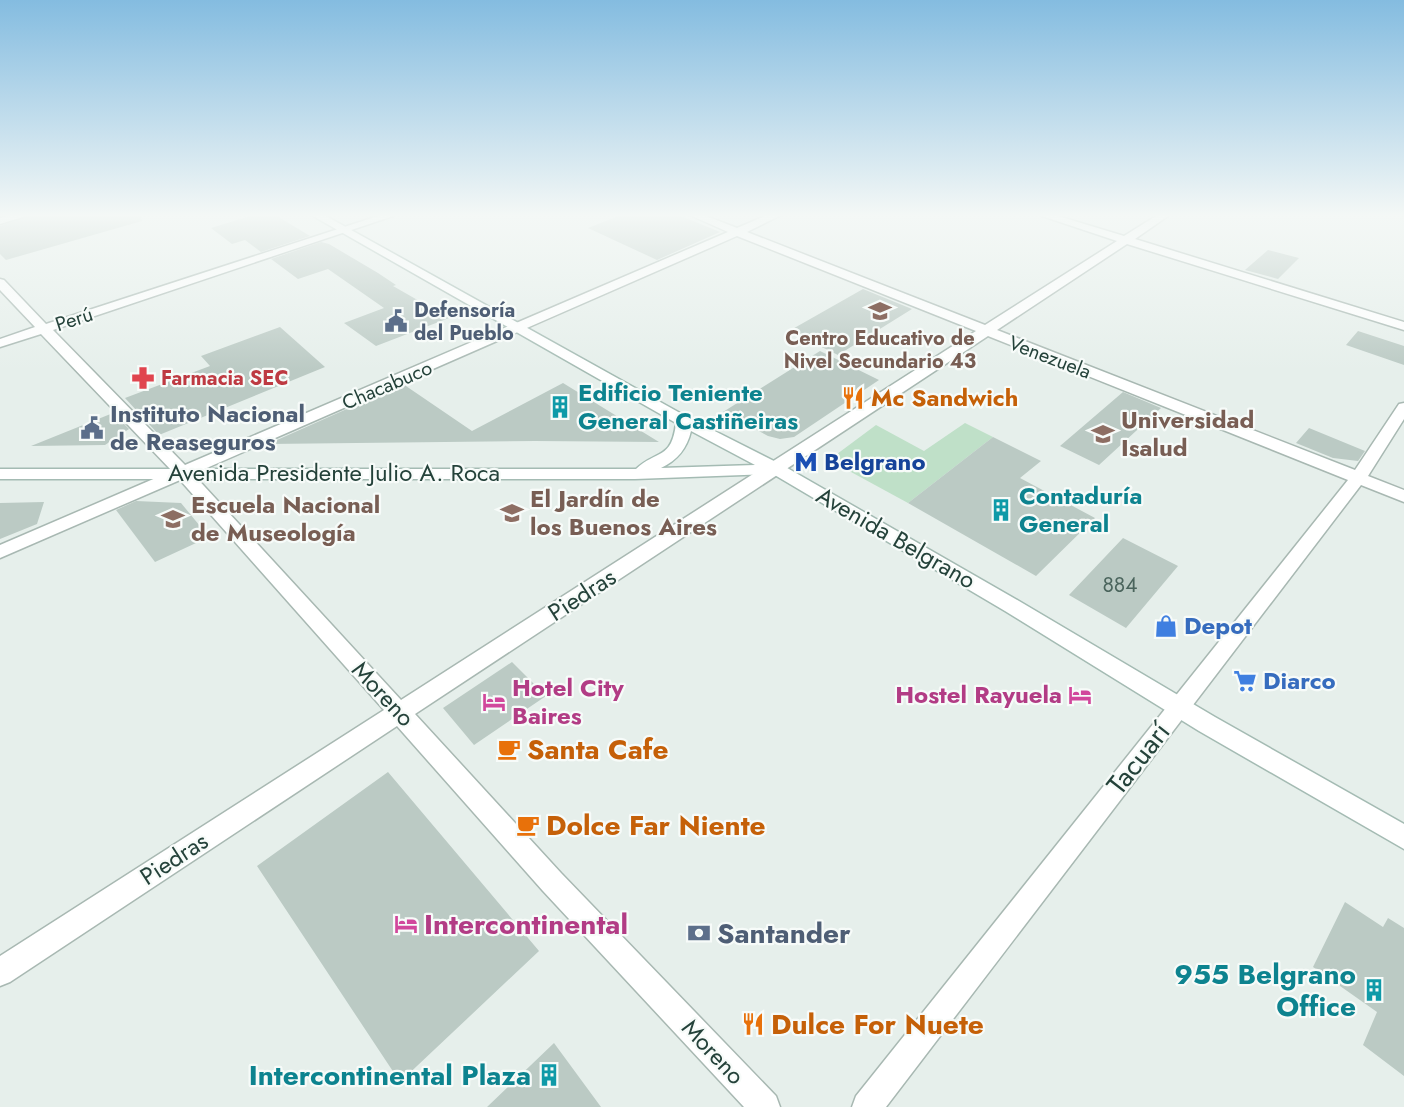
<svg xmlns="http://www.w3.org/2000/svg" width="1404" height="1107" font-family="Jost,sans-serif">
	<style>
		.green { fill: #bfe0c8 }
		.building { fill: #bbcac4 }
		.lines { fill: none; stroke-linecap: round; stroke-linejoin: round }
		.minor-casing { stroke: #a8b8b2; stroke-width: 3 }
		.secondary-casing { stroke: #a4bbb3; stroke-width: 3 }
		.minor { fill: #fff; fill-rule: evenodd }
		.secondary { fill: #fff; fill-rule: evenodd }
		.labels { text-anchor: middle; stroke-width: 4.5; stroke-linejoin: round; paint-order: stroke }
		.far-service-label { font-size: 20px; font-weight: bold; fill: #4e5e75; stroke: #f7fbf9; text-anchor: start }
		.far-street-label { font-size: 20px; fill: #24423a; stroke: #f7fbf9 }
		.far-education-label { font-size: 20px; font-weight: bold; fill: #785e54; stroke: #f7fbf9 }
		.far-health-label { font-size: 20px; font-weight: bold; fill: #be3a42; stroke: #f7fbf9; text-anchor: start }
		.number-label { font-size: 21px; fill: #4a645c }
		.culture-label { font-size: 24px; font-weight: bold; fill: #0d838f; stroke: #f7fbf9; text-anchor: start }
		.food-label { font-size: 24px; font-weight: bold; fill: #c56008; stroke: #f7fbf9; text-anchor: start }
		.service-label { font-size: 24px; font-weight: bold; fill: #4e5e75; stroke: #f7fbf9; text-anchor: start }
		.education-label { font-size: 24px; font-weight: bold; fill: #785e54; stroke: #f7fbf9; text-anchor: start }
		.transit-label { font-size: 24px; font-weight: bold; fill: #164399; stroke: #f7fbf9; text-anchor: start }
		.street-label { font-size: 24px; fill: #24423a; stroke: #f7fbf9 }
		.shop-label { font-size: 24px; font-weight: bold; fill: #366cbe; stroke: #f7fbf9; text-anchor: start }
		.hotel-label { font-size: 24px; font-weight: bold; fill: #b23c85; stroke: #f7fbf9; text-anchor: start }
		.near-food-label { font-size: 28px; font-weight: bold; fill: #c56008; stroke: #f7fbf9; text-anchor: start }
		.near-street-label { font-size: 28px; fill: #24423a; stroke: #f7fbf9 }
		.near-hotel-label { font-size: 28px; font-weight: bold; fill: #b23c85; stroke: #f7fbf9; text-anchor: start }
		.near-service-label { font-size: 28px; font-weight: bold; fill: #4e5e75; stroke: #f7fbf9; text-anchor: start }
		.near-culture-label { font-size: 28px; font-weight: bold; fill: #0d838f; stroke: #f7fbf9; text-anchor: end }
	</style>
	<rect width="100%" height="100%" fill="#e6efeb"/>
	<path class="green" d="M 965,423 L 993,437 L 908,503 L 829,460 L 876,425 L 924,451 Z"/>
	<path class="building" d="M 28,216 L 141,216 L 142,221 L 6,260 L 0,254 L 0,226 Z
		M 250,216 L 277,216 L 310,236 L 261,252 L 245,240 L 232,244 L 211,228 Z
		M 618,216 L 681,216 L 720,232 L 657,260 L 588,228 Z
		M 321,242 L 329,244 L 378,273 L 396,285 L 393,286 L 449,318 L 376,346 L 344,323 L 384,308 L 328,269 L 298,279 L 271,259 Z
		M 1268,250 L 1299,258 L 1278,279 L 1245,270 Z
		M 863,289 L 912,309 L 838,355 L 789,331 Z
		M 280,327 L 325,367 L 159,435 L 125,398 L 210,366 L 201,356 Z
		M 1358,331 L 1404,346 L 1404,365 L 1346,345 Z
		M 820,351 L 879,380 L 794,437 L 780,439 L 768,436 L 723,412 Z
		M 563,383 L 659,442 L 535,441 L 268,444 L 403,384 L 472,431 Z
		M 1123,392 L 1161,408 L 1099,465 L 1060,446 Z
		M 113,413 L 129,429 L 105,445 L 31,446 Z
		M 1309,428 L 1365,451 L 1358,461 L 1333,458 L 1296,443 Z
		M 993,437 L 1041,461 L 1020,478 L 1095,518 L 1036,576 L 908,503 Z
		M 136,501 L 181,503 L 209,537 L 155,562 L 116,510 Z
		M 44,502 L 37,524 L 0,539 L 0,503 Z
		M 1123,538 L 1178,566 L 1126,628 L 1069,595 Z
		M 512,662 L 546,696 L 474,745 L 443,708 Z
		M 388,772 L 539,951 L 400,1082 L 257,866 Z
		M 1345,902 L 1383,927 L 1388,918 L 1404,928 L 1404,1076 L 1363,1045 L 1377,1012 L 1313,967 Z
		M 554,1043 L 601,1107 L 487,1107 Z"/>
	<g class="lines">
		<g class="minor-casing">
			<path id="minor" d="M 8,216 L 26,216 L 0,224 L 0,218 Z
				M 378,216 L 393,216 L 53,330 L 185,465 L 728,232 L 692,216 L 706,216 L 737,228 L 765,216 L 779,216 L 747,232 L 985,325 L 1117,241 L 1042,216 L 1058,216 L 1124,236 L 1156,216 L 1168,216 L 1135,239 L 1404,322 L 1404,330 L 1127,244 L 997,330 L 1355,470 L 1399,404 L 1404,403 L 1404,419 L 1368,476 L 1404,490 L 1404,502 L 1361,485 L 886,1107 L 852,1107 L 856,1096 L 1348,480 L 988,336 L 415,714 L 561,873 L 776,1096 L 780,1107 L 744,1107 L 543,891 L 397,726 L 10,982 L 0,986 L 0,956 L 384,710 L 180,480 L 0,558 L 0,545 L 172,471 L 41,334 L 0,347 L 0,339 L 35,327 L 0,290 L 0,279 L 4,280 L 46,324 ZM 737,236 L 976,331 L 401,700 L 193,474 Z"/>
		</g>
		<g class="secondary-casing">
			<path id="secondary" d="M 313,216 L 326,216 L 689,418 L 782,465 L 1019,601 L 1215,717 L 1404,824 L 1404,849 L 1199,731 L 1005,611 L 773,474 L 635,479 L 0,479 L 0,469 L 636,469 C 656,450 672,460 676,423 ZM 691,431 L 755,465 L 661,468 C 678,460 687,448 691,431 Z"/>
		</g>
		<use href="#minor" class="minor"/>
		<use href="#secondary" class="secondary"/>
	</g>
	<linearGradient id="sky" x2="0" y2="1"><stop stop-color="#84bce0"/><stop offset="0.58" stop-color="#f4f8f6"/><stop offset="1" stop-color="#f4f8f6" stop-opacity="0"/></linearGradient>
	<rect width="1404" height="371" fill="url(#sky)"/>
	<defs>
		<g id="school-bare" transform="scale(1.8)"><path d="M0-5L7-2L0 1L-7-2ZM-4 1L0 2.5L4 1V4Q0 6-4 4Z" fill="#8d6e63" stroke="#f7fbf9" stroke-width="2.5" paint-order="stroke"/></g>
		<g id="civic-bare" transform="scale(1.8)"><path d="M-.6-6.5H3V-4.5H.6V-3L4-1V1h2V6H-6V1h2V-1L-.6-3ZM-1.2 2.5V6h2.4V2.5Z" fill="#5c6f8a" stroke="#f7fbf9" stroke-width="2.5" paint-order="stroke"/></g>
		<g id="pharmacy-bare" transform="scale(1.8)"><path d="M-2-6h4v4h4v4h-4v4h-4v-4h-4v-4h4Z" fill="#e0444e" stroke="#f7fbf9" stroke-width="2.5" paint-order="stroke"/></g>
		<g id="restaurant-bare" transform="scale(1.8)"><path d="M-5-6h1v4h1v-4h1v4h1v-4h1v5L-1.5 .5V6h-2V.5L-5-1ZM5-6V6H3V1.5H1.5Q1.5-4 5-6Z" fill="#e8710a" stroke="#f7fbf9" stroke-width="2.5" paint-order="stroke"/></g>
		<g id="building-bare" transform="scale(1.8)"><path d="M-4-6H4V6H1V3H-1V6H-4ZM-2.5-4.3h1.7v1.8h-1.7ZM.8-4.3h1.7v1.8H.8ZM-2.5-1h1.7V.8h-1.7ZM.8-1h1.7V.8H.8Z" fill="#0f9aa8" stroke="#f7fbf9" stroke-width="2.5" paint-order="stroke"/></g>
		<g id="university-bare" transform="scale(1.8)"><path d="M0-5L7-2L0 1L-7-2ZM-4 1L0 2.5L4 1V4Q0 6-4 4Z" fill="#8d6e63" stroke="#f7fbf9" stroke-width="2.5" paint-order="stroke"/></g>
		<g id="metro-bare" transform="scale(1.8)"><path d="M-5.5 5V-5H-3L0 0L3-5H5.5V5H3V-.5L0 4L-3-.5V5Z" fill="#1a4fb4" stroke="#f7fbf9" stroke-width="2.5" paint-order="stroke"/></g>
		<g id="shop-bare" transform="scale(1.8)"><path d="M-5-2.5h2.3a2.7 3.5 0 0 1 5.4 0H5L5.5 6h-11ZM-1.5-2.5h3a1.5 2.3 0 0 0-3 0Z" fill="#3f7fe0" stroke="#f7fbf9" stroke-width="2.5" paint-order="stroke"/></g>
		<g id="supermarket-bare" transform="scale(1.8)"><path d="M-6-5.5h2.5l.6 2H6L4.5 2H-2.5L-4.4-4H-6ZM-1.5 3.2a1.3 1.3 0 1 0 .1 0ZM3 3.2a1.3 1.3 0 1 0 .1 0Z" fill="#3f7fe0" stroke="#f7fbf9" stroke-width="2.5" paint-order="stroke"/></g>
		<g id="hotel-bare" transform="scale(1.8)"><path d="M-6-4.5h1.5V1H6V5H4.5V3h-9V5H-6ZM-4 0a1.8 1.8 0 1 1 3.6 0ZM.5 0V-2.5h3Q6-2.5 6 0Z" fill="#d1479c" stroke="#f7fbf9" stroke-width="2.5" paint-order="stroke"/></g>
		<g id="cafe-bare" transform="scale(1.8)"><path d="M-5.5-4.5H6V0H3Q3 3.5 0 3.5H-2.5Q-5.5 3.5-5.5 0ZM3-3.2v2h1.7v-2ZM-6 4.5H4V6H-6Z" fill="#e8710a" stroke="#f7fbf9" stroke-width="2.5" paint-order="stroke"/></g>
		<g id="bank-bare" transform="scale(1.8)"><path d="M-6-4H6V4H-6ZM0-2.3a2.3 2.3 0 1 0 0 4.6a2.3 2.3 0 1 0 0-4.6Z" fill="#5c6f8a" stroke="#f7fbf9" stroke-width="2.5" paint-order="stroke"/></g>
	</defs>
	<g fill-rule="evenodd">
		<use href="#school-bare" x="880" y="311"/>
		<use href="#civic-bare" x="396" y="321"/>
		<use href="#pharmacy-bare" x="143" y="378"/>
		<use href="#restaurant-bare" x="853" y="398"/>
		<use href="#building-bare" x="560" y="407"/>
		<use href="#civic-bare" x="92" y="428"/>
		<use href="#university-bare" x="1103" y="434"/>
		<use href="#metro-bare" x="806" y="462"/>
		<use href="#building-bare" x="1001" y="510"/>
		<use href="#school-bare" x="512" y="513"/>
		<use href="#university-bare" x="173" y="519"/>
		<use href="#shop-bare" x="1166" y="626"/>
		<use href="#supermarket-bare" x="1245" y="681"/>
		<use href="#hotel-bare" x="1080" y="695"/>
		<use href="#hotel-bare" x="494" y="702"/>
		<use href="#cafe-bare" x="509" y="749"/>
		<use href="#cafe-bare" x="528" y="825"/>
		<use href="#hotel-bare" x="406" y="924"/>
		<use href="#bank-bare" x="699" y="933"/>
		<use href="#building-bare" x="1374" y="990"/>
		<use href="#restaurant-bare" x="753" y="1024"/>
		<use href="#building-bare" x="549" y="1075"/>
	</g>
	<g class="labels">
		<g class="far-service-label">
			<text x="414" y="317">Defensoría<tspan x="414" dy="23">del Pueblo</tspan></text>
		</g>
		<g class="far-street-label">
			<text transform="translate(74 319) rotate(-18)" y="7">Perú</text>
			<text transform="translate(1050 357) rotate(21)" y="7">Venezuela</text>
			<text transform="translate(387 385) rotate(-23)" y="7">Chacabuco</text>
		</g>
		<g class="far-education-label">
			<text x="880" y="345">Centro Educativo de<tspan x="880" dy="23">Nivel Secundario 43</tspan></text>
		</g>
		<g class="far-health-label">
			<text x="161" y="385">Farmacia SEC</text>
		</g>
		<g class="number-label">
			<text x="1120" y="592">884</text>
		</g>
		<g class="culture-label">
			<text x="578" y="401">Edificio Teniente<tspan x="578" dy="28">General Castiñeiras</tspan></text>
			<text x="1019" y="504">Contaduría<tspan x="1019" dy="28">General</tspan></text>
		</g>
		<g class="food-label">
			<text x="871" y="406">Mc Sandwich</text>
		</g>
		<g class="service-label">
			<text x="110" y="422">Instituto Nacional<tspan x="110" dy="28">de Reaseguros</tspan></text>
		</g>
		<g class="education-label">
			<text x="1121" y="428">Universidad<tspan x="1121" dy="28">Isalud</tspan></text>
			<text x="530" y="507">El Jardín de<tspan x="530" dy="28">los Buenos Aires</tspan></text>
			<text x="191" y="513">Escuela Nacional<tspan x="191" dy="28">de Museología</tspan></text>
		</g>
		<g class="transit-label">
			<text x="824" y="470">Belgrano</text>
		</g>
		<g class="street-label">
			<text x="334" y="481">Avenida Presidente Julio A. Roca</text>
			<text transform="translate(896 538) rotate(30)" y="8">Avenida Belgrano</text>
			<text transform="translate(582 595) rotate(-33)" y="8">Piedras</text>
			<text transform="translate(383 694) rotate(47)" y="8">Moreno</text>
			<text transform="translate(174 859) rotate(-33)" y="8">Piedras</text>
			<text transform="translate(713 1052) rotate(47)" y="8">Moreno</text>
		</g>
		<g class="shop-label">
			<text x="1184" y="634">Depot</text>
			<text x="1263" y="689">Diarco</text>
		</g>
		<g class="hotel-label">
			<text x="512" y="696">Hotel City<tspan x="512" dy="28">Baires</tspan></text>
			<text x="1062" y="703" text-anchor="end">Hostel Rayuela</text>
		</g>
		<g class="near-food-label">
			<text x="527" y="759">Santa Cafe</text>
			<text x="546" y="835">Dolce Far Niente</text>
			<text x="771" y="1034">Dulce For Nuete</text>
		</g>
		<g class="near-street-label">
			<text transform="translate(1138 758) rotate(-52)" y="10">Tacuarí</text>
		</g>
		<g class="near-hotel-label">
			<text x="424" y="934">Intercontinental</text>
		</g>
		<g class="near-service-label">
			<text x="717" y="943">Santander</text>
		</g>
		<g class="near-culture-label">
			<text x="1356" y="984">955 Belgrano<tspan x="1356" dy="32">Office</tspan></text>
			<text x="531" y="1085">Intercontinental Plaza</text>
		</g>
	</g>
</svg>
